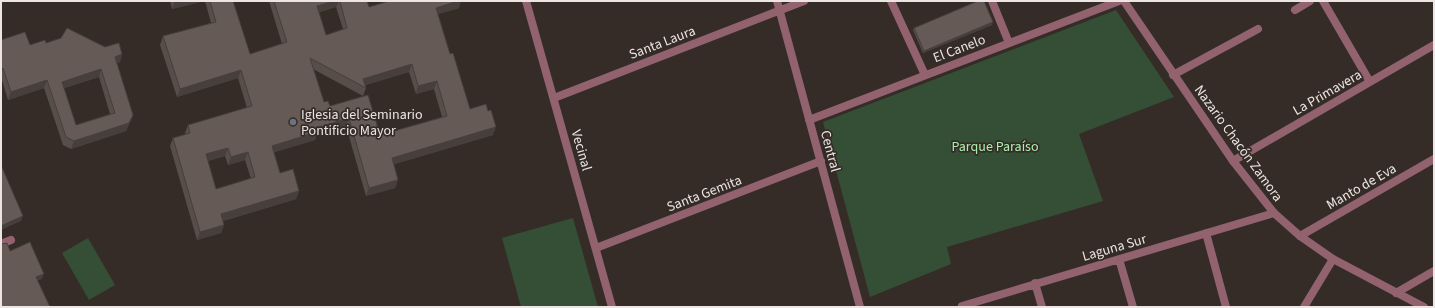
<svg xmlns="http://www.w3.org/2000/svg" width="1435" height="308" font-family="'Source Sans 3',sans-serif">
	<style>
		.green { fill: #354f36 }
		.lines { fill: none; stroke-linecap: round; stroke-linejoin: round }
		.minor { stroke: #92626f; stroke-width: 8 }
		.tertiary { stroke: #92626f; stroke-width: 8 }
		.wall { fill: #574d49; fill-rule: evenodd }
		.shaded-wall { fill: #473f3c }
		.building { fill: #655a55; stroke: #473f3c; fill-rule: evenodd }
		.worship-dot { fill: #6b7280; stroke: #352c27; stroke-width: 1.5 }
		.labels { text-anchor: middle; stroke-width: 3.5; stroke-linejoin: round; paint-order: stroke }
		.street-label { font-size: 14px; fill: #ece5e3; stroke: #352c27 }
		.poi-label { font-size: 14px; fill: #ece5e3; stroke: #352c27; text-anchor: start }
		.park-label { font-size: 14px; fill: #a9efac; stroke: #352c27 }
	</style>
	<rect width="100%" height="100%" fill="#352c27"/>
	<path class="green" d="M 1116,10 L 1174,97 L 1079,134 L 1103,201 L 947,247 L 951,264 L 870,297 L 823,122 Z
		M 573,218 L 598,307 L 521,307 L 502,238 Z
		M 88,238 L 115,285 L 89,300 L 62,253 Z"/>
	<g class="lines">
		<path class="minor" d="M 777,1 L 860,307
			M 891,1 L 925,75
			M 992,1 L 1009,43
			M 1323,1 L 1370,82
			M 1295,10 L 1310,1
			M 1173,75 L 1258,29
			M 554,98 L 804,1
			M 809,120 L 1119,1
			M 1233,161 L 1434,45
			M 1206,233 L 1226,307
			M 1300,236 L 1434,159
			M 1,244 L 11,240
			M 596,248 L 821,161
			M 1119,259 L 1133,307
			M 1035,283 L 1042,307
			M 1396,293 L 1434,271
			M 962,306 L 1274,213
			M 1304,307 L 1333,259"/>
		<path class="tertiary" d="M 526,1 L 612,307
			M 1124,1 L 1233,161 L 1274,213 L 1300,236 L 1333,259 L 1424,307"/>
	</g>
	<path class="wall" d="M 170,1 L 204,1 L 172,9 Z
		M 205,1 L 233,1 L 250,54 L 282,44 L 269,1 L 367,1 L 369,7 L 459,8 L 438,14 L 450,54 L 470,109 L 493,135 L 394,164 L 398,180 L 395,188 L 366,196 L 346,126 L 316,135 L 315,140 L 274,152 L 280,173 L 299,191 L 296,199 L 223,221 L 224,225 L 221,233 L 197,240 L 170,146 L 173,138 L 186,135 L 185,133 L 188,125 L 247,108 L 238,78 L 177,97 L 160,45 L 163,36 L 211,23 ZM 336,7 L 343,29 L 326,35 L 319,12 ZM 313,69 L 363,96 L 366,88 L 365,85 L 409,72 L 416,94 L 434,89 L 442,117 L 380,135 L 324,102 ZM 225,156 L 228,165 L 245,160 L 251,179 L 216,189 L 208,161 Z
		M 992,25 L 923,53 L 913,30 L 914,28 Z
		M 1,40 L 30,45 L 46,43 L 105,47 L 122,54 L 120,62 L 117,63 L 133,115 L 126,131 L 71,149 L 63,145 L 44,88 L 8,100 L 1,77 ZM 99,77 L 110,114 L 76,125 L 64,88 Z"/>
	<path class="shaded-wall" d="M 175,1 L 204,1 L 172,9 Z
		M 334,1 L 339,1 L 336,7 L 314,14 L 317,6 Z
		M 458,1 L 461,1 L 459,8 L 433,16 L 436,8 Z
		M 993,22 L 992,25 L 923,53 L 924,51 Z
		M 122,54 L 120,62 L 112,64 L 115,57 Z
		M 412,64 L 409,72 L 363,86 L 363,79 Z
		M 3,68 L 1,75 L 1,70 Z
		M 101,69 L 99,77 L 59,90 L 62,82 Z
		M 241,70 L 238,78 L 177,97 L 180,89 Z
		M 47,80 L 44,88 L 8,100 L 11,92 Z
		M 437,81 L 434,89 L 416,94 L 418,86 Z
		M 133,115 L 126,131 L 71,149 L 74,141 Z
		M 349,118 L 346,126 L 316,135 L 315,140 L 269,154 L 272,146 L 316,128 Z
		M 496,127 L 493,135 L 389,166 L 392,158 Z
		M 228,148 L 225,156 L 203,162 L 206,154 Z
		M 248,152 L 245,160 L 228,165 L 231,157 Z
		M 398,180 L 395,188 L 366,196 L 369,188 Z
		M 299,191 L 296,199 L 218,222 L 221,214 Z
		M 23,216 L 21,221 L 1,230 L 1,226 Z
		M 224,225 L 221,233 L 197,240 L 200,232 Z
		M 44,274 L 42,279 L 34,282 L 36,277 Z"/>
	<path class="building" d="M 210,1 L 233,1 L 250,54 L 287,42 L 274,1 L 334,1 L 317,6 L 326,35 L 347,28 L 340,1 L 367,1 L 369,7 L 389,1 L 458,1 L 436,8 L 450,54 L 453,53 L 470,109 L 486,104 L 488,111 L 491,110 L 496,127 L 392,158 L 398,180 L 369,188 L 349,118 L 316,128 L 317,132 L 272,146 L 280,173 L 293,169 L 299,191 L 221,214 L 224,225 L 200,232 L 173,138 L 190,133 L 188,125 L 252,106 L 241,70 L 180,89 L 163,36 L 216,22 ZM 310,58 L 366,88 L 363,79 L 412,64 L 418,86 L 437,81 L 447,116 L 380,135 L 368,95 L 330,106 L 328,101 L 324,102 ZM 228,148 L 231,157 L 248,152 L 255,177 L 216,189 L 206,154 Z
		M 978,1 L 984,1 L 993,22 L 924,51 L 914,28 Z
		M 67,28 L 105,47 L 119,43 L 122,54 L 115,57 L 133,115 L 129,123 L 74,141 L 66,137 L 47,80 L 11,92 L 3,68 L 1,70 L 1,40 L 25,32 L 30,45 L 45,40 L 46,43 L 61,38 ZM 101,69 L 115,113 L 76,125 L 62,82 Z
		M 1,165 L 23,216 L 1,226 Z
		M 30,242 L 44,274 L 36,277 L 50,307 L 1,307 L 1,244 L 2,244 L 7,243 L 10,251 Z"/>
	<circle class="worship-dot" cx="293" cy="122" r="4"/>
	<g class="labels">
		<g class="street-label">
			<text transform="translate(662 42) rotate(-21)" y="5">Santa Laura</text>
			<text transform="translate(959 48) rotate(-21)" y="5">El Canelo</text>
			<text transform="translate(1327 92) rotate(-30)" y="5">La Primavera</text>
			<text transform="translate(1239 143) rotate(54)" y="5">Nazario Chacón Zamora</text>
			<text transform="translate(582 150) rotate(74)" y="5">Vecinal</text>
			<text transform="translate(831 151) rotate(75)" y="5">Central</text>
			<text transform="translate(1361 186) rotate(-30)" y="5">Manto de Eva</text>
			<text transform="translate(704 193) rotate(-21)" y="5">Santa Gemita</text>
			<text transform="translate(1114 247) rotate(-16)" y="5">Laguna Sur</text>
		</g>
		<g class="poi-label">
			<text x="301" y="119">Iglesia del Seminario<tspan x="301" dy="16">Pontificio Mayor</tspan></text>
		</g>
		<g class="park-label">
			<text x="995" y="151">Parque Paraíso</text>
		</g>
	</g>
	<rect width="1435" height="308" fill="none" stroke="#ece5e3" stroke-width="4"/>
</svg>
